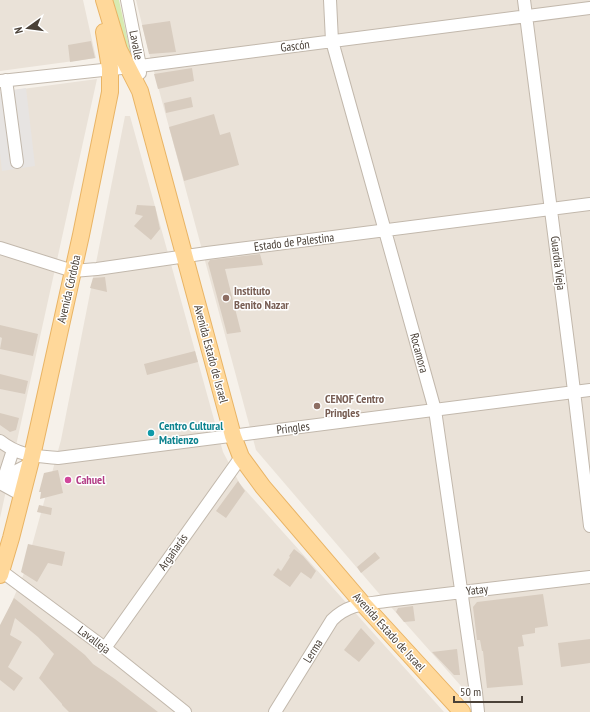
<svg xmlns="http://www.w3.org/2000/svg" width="590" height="712" font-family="'PT Sans Narrow',sans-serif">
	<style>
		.residential { fill: #eae2d8 }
		.green { fill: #d7ebb2 }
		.parking { fill: #e7e4e2 }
		.building { fill: #d8ccbf }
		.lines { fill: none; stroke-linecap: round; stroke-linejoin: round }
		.minor-casing { stroke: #c2b8ac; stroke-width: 14 }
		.major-casing { stroke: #e9b465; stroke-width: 18 }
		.minor { stroke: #fff; stroke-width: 12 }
		.major { stroke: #ffd89a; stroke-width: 16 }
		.education-dot { fill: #8d6e63; stroke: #fff; stroke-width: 1.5 }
		.culture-dot { fill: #0f9aa8; stroke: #fff; stroke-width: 1.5 }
		.hotel-dot { fill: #d1479c; stroke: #fff; stroke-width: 1.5 }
		.labels { text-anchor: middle; stroke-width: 3; stroke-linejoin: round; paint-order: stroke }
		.street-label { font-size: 12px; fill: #4a4138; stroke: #fff }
		.education-label { font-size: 12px; font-weight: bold; fill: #785e54; stroke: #fff; text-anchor: start }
		.culture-label { font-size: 12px; font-weight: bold; fill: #0d838f; stroke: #fff; text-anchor: start }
		.hotel-label { font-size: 12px; font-weight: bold; fill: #b23c85; stroke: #fff; text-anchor: start }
	</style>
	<rect width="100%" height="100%" fill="#f6f1ea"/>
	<path class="residential" d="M 0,0 L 83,0 L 96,58 L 0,71 Z
		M 136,0 L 590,0 L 590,712 L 484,712 L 376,590 L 256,450 L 149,53 Z
		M 97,79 L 0,518 L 0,92 Z
		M 125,116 L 130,116 L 223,452 L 240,484 L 444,712 L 0,712 L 0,630 L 25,571 L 61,440 Z"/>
	<path class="green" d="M 113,0 L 119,0 L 131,55 L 125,55 Z"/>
	<path class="parking" d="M 26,88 L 35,166 L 2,171 L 0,153 L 0,92 Z"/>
	<path class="building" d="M 170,21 L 176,52 L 149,54 L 142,25 Z
		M 91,41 L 95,58 L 70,62 L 68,45 Z
		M 192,68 L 194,81 L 158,89 L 154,74 Z
		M 191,97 L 193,107 L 166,113 L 164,103 Z
		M 214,114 L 220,135 L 230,132 L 239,165 L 184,181 L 169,127 Z
		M 137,205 L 155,206 L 160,229 L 151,240 L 134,226 L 143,216 L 135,214 Z
		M 260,254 L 263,265 L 225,269 L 241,332 L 227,334 L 208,263 L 210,260 Z
		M 105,277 L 107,292 L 90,288 L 93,278 Z
		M 0,325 L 38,334 L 33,356 L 0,349 L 2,338 L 0,337 Z
		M 195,351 L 198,362 L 147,375 L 144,364 Z
		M 0,374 L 28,381 L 25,394 L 0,389 Z
		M 0,413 L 19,418 L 16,430 L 10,432 L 0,425 Z
		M 58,470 L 63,493 L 40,499 L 41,492 L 39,492 L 44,473 Z
		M 238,481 L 245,491 L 226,518 L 216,511 Z
		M 39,505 L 52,508 L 51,515 L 37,512 Z
		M 28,544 L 65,552 L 62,566 L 48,563 L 37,582 L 21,572 Z
		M 294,549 L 303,556 L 316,571 L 311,579 L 301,572 L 290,587 L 273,575 L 278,568 L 281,571 L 290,557 L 289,556 Z
		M 375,552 L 380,558 L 361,573 L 357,567 Z
		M 543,594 L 548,626 L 535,628 L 535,633 L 522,635 L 524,646 L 518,647 L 523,685 L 487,688 L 483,651 L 482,651 L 480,640 L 477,640 L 473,607 L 477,602 Z
		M 14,598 L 85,655 L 93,664 L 115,679 L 158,712 L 69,712 L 62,705 L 62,704 L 39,678 L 54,654 L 38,637 L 15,618 L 10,635 L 22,642 L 8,667 L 23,678 L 14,691 L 0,680 L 0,625 Z
		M 413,606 L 415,621 L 404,622 L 396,612 L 398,608 Z
		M 361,628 L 375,643 L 359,662 L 344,650 Z
		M 590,639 L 590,663 L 561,667 L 558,643 Z
		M 457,649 L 460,675 L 454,675 L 432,652 Z"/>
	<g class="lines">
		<g class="minor-casing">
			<path id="minor" d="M 127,0 L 140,66 L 140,73
				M 330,0 L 332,41 L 435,410 L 476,693 L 478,712
				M 524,0 L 571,366 L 590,526
				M 6,80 L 17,162
				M 0,81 L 140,66 L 590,8
				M 0,248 L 73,271 L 97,269 L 207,253 L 590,204
				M 0,441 C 19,456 35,456 58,458 L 590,390
				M 13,450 L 2,484 L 22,495
				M 13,490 L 18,470 L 30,464
				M 0,570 L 105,648 L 185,712
				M 105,648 L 241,457
				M 275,712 L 332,620 C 348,604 365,604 386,601 L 590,577"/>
		</g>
		<g class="major-casing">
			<path id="major" d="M 104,0 L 119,50 L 140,91 L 233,436 L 241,457 L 263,487 L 363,604 L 462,712
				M 0,575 L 11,538 L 32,456 L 81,235 L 110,92 L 110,68 L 104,32"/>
		</g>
		<use href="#minor" class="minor"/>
		<use href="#major" class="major"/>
	</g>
	<g class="education-dot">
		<circle cx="226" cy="298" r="4"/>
		<circle cx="317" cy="406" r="4"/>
	</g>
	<circle class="culture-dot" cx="151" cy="433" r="4"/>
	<circle class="hotel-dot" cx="68" cy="480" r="4"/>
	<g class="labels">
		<g class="street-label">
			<text transform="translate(136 45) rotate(79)" y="4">Lavalle</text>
			<text transform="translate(295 46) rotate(-7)" y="4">Gascón</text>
			<text transform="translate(294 242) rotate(-7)" y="4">Estado de Palestina</text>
			<text transform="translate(558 263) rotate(83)" y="4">Guardia Vieja</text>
			<text transform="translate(69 289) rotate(-77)" y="4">Avenida Córdoba</text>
			<text transform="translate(419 353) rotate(75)" y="4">Rocamora</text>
			<text transform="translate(211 354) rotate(75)" y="4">Avenida Estado de Israel</text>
			<text transform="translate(293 428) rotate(-7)" y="4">Pringles</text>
			<text transform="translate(173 552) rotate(-55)" y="4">Argañarás</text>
			<text transform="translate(477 590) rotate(-7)" y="4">Yatay</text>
			<text transform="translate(389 632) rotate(48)" y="4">Avenida Estado de Israel</text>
			<text transform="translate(94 640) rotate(37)" y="4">Lavalleja</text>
			<text transform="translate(313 651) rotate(-58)" y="4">Lerma</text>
		</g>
		<g class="education-label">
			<text x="234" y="295">Instituto<tspan x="234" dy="14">Benito Nazar</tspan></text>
			<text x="325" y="403">CENOF Centro<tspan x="325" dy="14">Pringles</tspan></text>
		</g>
		<g class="culture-label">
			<text x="159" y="430">Centro Cultural<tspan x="159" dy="14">Matienzo</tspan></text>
		</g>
		<g class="hotel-label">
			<text x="76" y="484">Cahuel</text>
		</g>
	</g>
	<g transform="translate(28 28) rotate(256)" stroke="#ffffff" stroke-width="3" paint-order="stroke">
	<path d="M0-3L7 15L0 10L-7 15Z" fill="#4a4138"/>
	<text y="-6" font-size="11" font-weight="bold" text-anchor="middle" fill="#4a4138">N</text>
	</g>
	<path d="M454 696v6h68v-6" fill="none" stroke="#4a4138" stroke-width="2"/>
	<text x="460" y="696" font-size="12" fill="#4a4138" stroke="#ffffff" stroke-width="3" paint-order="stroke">50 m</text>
</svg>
